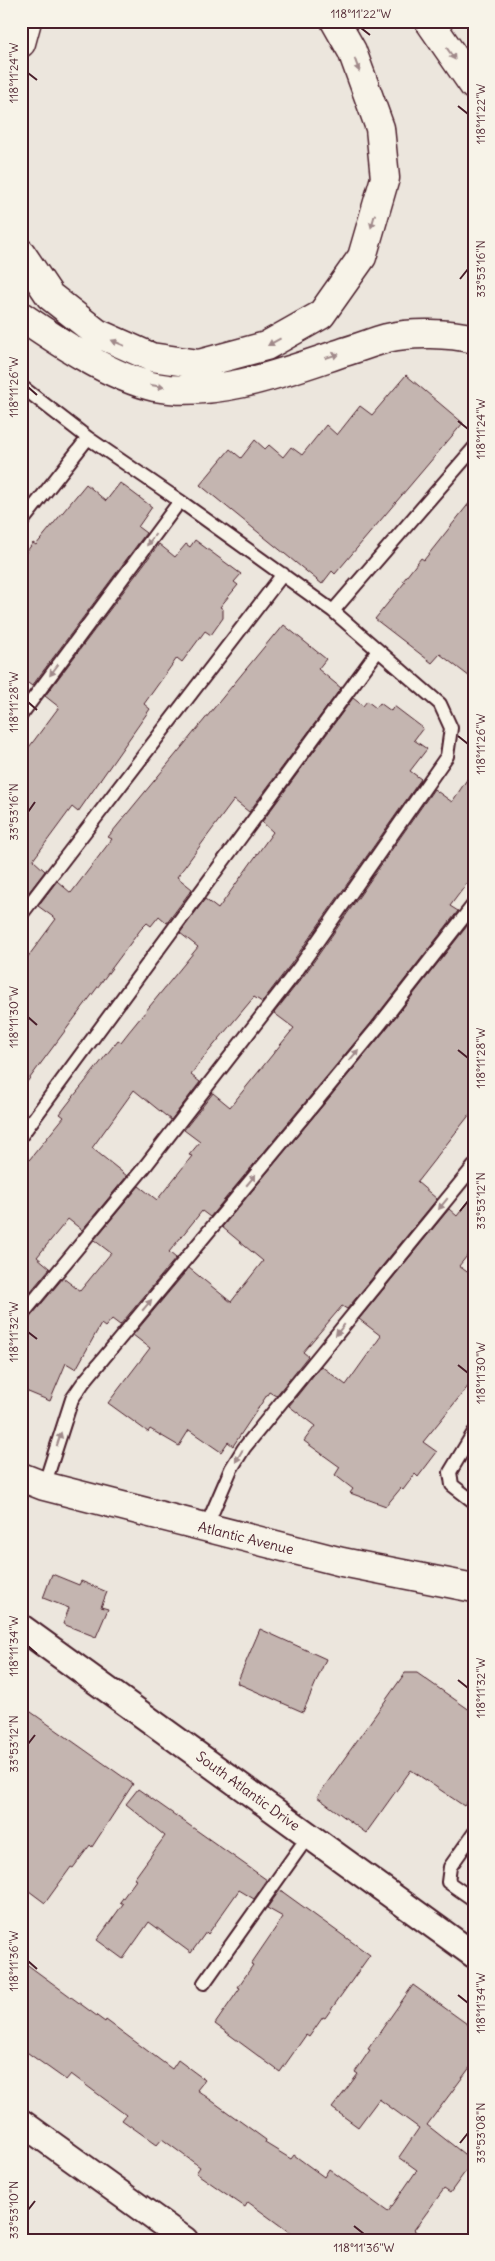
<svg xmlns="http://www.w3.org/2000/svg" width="495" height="2261" font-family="Delius,sans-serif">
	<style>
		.building { fill: #c4b5b0; stroke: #4a1f2b }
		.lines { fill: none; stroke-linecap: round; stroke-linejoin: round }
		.service-casing { stroke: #4a1f2b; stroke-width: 16 }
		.minor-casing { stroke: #4a1f2b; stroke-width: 29 }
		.primary-casing { stroke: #4a1f2b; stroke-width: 31 }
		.motorway-casing { stroke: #4a1f2b; stroke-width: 31 }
		.service { stroke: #f7f3e8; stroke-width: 12 }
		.minor { stroke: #f7f3e8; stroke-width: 25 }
		.primary { stroke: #f7f3e8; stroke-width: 28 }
		.motorway { stroke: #f7f3e8; stroke-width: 28 }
		.oneway { fill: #a0898a }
		.ticks { fill: none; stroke: #4a1f2b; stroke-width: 2 }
		.labels { text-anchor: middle; stroke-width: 4; stroke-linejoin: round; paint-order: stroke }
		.street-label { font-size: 14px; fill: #4a1f2b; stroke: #f7f3e8 }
		.neatline { fill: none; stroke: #4a1f2b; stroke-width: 2 }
		.ticks-label { font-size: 12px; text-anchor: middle; fill: #4a1f2b }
	</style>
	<rect width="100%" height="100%" fill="#ece6dd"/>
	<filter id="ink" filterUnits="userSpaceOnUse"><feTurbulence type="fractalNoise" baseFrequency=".02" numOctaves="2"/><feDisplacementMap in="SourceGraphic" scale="10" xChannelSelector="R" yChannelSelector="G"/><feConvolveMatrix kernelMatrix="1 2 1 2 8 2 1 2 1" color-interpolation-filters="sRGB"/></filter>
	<g filter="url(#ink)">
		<path class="building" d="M 406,375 L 463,423 L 335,574 L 332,571 L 322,584 L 200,485 L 230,449 L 241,458 L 255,440 L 265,449 L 269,445 L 283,457 L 291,447 L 302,455 L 326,425 L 337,435 L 360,406 L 372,415 Z
			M 120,483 L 152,507 L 138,527 L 146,533 L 32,686 L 21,678 L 21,559 L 33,543 L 36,545 L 86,484 L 106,501 Z
			M 474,497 L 474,680 L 440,654 L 432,663 L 375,619 L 405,582 L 403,581 L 421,558 L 424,560 Z
			M 195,540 L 241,574 L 234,582 L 238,585 L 220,607 L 223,609 L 223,618 L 211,635 L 205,631 L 182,662 L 177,658 L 144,704 L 150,709 L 78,812 L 72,807 L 33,860 L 45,871 L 26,896 L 21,892 L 21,758 L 59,707 L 45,696 L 159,544 L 175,557 L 186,544 L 190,547 Z
			M 284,625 L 326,659 L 318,669 L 341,688 L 249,812 L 234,800 L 177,877 L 192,889 L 167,923 L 159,916 L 151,926 L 147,923 L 141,929 L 21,1090 L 21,966 L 56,919 L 38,906 L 57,881 L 71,893 L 112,839 L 108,837 L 274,635 L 275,636 Z
			M 353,698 L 363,706 L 367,701 L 376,708 L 380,703 L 391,711 L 394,706 L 423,728 L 414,740 L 427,749 L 410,771 L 421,779 L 291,964 L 262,1002 L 254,997 L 199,1063 L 191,1075 L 200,1082 L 171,1120 L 134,1090 L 92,1148 L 127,1176 L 82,1230 L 68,1219 L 37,1257 L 50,1268 L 21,1303 L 21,1170 L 64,1117 L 60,1114 L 66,1106 L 118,1040 L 121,1042 L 128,1033 L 198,947 L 180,933 L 205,899 L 218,909 L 273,832 L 262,822 Z
			M 474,769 L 474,874 L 450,906 L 458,911 L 371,1023 L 210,1217 L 202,1211 L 169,1252 L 176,1258 L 120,1325 L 112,1319 L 105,1327 L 101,1324 L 76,1369 L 66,1363 L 50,1401 L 21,1389 L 21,1324 L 27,1321 L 63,1278 L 80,1291 L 111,1253 L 94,1240 L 139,1186 L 157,1200 L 192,1156 L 189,1155 L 200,1142 L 184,1130 L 213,1093 L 230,1107 L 294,1028 L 274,1013 L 305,974 L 434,789 L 452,802 Z
			M 471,921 L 474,923 L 474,1109 L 417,1182 L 437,1199 L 347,1309 L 342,1306 L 303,1352 L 308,1356 L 276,1396 L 269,1392 L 233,1446 L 228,1442 L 221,1452 L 189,1430 L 179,1446 L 150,1429 L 148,1432 L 108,1403 L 150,1348 L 133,1335 L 189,1268 L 231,1302 L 263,1261 L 222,1227 L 383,1033 Z
			M 474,1194 L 474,1247 L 459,1266 L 474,1277 L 474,1379 L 423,1442 L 437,1452 L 418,1477 L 415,1474 L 403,1490 L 401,1488 L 386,1506 L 350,1493 L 353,1489 L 335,1475 L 340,1467 L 304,1441 L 315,1426 L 289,1406 L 321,1366 L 346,1385 L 381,1336 L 359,1319 L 449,1209 L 457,1216 Z
			M 52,1574 L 79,1585 L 81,1581 L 107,1592 L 101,1607 L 108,1609 L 96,1637 L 63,1624 L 69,1608 L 43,1598 Z
			M 260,1629 L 326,1659 L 303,1712 L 237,1683 Z
			M 405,1673 L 417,1673 L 474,1713 L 474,1793 L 464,1806 L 411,1770 L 366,1833 L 317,1797 Z
			M 21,1705 L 133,1784 L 92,1847 L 90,1845 L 73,1868 L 71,1867 L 45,1903 L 21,1885 Z
			M 138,1789 L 267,1880 L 254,1899 L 239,1890 L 208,1934 L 206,1932 L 191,1953 L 149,1922 L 123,1959 L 97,1940 L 123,1904 L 120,1902 L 136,1880 L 134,1879 L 165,1836 L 126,1804 Z
			M 280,1890 L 370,1955 L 325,2018 L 323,2017 L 309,2037 L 306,2035 L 280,2072 L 215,2024 L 240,1988 L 238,1987 L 253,1965 L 251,1964 L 283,1917 L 267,1908 Z
			M 21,1960 L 105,2022 L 106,2020 L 172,2069 L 178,2060 L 205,2080 L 197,2090 L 266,2140 L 265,2143 L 291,2159 L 294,2155 L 324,2177 L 329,2169 L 388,2212 L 417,2170 L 399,2157 L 419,2128 L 379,2099 L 358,2127 L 332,2108 L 358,2074 L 355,2072 L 370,2050 L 368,2049 L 413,1985 L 474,2029 L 474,2062 L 427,2125 L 473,2161 L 450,2193 L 444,2189 L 414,2230 L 427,2240 L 300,2240 L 248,2202 L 245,2207 L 196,2173 L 200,2167 L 162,2139 L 157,2145 L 122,2120 L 126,2115 L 71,2074 L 66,2080 L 21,2048 Z"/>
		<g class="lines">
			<g class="service-casing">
				<path id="service" d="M 21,386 L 88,438 L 180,501 L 333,611 L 440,704 L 451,728 L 447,756 L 298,969 L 143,1169 L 21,1316
					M 21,523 L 88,438
					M 333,611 L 474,448
					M 21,715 L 180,501
					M 21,915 L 283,574
					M 21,1136 L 377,652
					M 474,1432 L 450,1472 L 452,1485 L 474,1502
					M 44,1486 L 72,1399 L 83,1383 L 377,1028 L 474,904
					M 206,1527 L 231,1469 L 244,1448 L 474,1166
					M 474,1833 L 450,1867 L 448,1882 L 474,1900
					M 204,1983 L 309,1835"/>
			</g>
			<g class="minor-casing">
				<path id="minor" d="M 21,1627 L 474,1955
					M 21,2122 L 185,2240"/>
			</g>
			<g class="primary-casing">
				<path id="primary" d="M 21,1477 L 44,1486 L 342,1562 L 474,1588"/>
			</g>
			<g class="motorway-casing">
				<path id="motorway" d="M 429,21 L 474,86
					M 21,43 L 27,21
					M 21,253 L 50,296 L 97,333 L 151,357 L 199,364 L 266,346 L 321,315 L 362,257 L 385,178 L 380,128 L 352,51 L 335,21
					M 21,316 C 59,342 110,377 155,387 C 216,399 287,371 344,352 C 358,348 373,342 387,338 C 411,332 450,333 474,339"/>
			</g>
			<use href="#service" class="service"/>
			<use href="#minor" class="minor"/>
			<use href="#primary" class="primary"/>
			<use href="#motorway" class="motorway"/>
		</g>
		<defs><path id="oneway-solid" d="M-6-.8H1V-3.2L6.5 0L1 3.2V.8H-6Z" transform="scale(1.25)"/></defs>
		<g class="oneway">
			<use href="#oneway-solid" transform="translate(451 54) rotate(55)"/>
			<use href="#oneway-solid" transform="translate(357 65) rotate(70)"/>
			<use href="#oneway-solid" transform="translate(373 221) rotate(106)"/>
			<use href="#oneway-solid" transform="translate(274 342) rotate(151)"/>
			<use href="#oneway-solid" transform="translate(118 343) rotate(-157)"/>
			<use href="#oneway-solid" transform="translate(332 356) rotate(-18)"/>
			<use href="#oneway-solid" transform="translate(157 386) rotate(10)"/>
			<use href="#oneway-solid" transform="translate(151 540) rotate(127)"/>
			<use href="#oneway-solid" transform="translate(54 670) rotate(127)"/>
			<use href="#oneway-solid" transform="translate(354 1055) rotate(-50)"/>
			<use href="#oneway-solid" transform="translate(251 1180) rotate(-50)"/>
			<use href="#oneway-solid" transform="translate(443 1204) rotate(129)"/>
			<use href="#oneway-solid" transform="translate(147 1305) rotate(-50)"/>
			<use href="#oneway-solid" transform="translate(340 1330) rotate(129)"/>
			<use href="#oneway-solid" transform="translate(59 1439) rotate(-72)"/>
			<use href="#oneway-solid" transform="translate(239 1456) rotate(120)"/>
		</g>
	</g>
	<path class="ticks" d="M 361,28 L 370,35M 28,73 L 37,80M 458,106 L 468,114M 460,279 L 468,269M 28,387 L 37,395M 458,421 L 468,429M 28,702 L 37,710M 458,736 L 468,744M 28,812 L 35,802M 28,1017 L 37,1025M 458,1050 L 468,1058M 460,1211 L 468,1201M 28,1332 L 37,1339M 458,1365 L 468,1373M 28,1646 L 37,1654M 458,1680 L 468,1688M 28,1744 L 35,1735M 28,1961 L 37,1969M 458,1995 L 468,2003M 460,2143 L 468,2133M 28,2210 L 35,2201M 354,2226 L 364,2234"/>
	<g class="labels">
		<g class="street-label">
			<text transform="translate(246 1538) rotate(14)" y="5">Atlantic Avenue</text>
			<text transform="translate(248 1791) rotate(36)" y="5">South Atlantic Drive</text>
		</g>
	</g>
	<rect width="495" height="2261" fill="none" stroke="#f7f3e8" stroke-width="55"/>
	<rect x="28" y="28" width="440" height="2206" class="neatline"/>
	<g class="ticks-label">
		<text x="361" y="18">118°11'22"W</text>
		<text transform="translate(14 73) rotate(-90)" y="4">118°11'24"W</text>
		<text transform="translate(481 114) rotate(-90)" y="4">118°11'22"W</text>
		<text transform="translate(481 269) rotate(-90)" y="4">33°53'16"N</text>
		<text transform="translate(14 387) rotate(-90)" y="4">118°11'26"W</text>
		<text transform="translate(481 429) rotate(-90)" y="4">118°11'24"W</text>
		<text transform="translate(14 702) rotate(-90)" y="4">118°11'28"W</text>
		<text transform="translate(481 744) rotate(-90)" y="4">118°11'26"W</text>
		<text transform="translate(14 812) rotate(-90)" y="4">33°53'16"N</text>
		<text transform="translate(14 1017) rotate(-90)" y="4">118°11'30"W</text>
		<text transform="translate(481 1058) rotate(-90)" y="4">118°11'28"W</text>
		<text transform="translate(481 1201) rotate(-90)" y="4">33°53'12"N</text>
		<text transform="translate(14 1332) rotate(-90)" y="4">118°11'32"W</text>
		<text transform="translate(481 1373) rotate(-90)" y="4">118°11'30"W</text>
		<text transform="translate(14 1646) rotate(-90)" y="4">118°11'34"W</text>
		<text transform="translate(481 1688) rotate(-90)" y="4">118°11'32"W</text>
		<text transform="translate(14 1744) rotate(-90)" y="4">33°53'12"N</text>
		<text transform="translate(14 1961) rotate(-90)" y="4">118°11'36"W</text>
		<text transform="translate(481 2003) rotate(-90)" y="4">118°11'34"W</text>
		<text transform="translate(481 2133) rotate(-90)" y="4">33°53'08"N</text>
		<text transform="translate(14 2210) rotate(-90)" y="4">33°53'10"N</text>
		<text x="364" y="2252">118°11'36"W</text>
	</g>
</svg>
